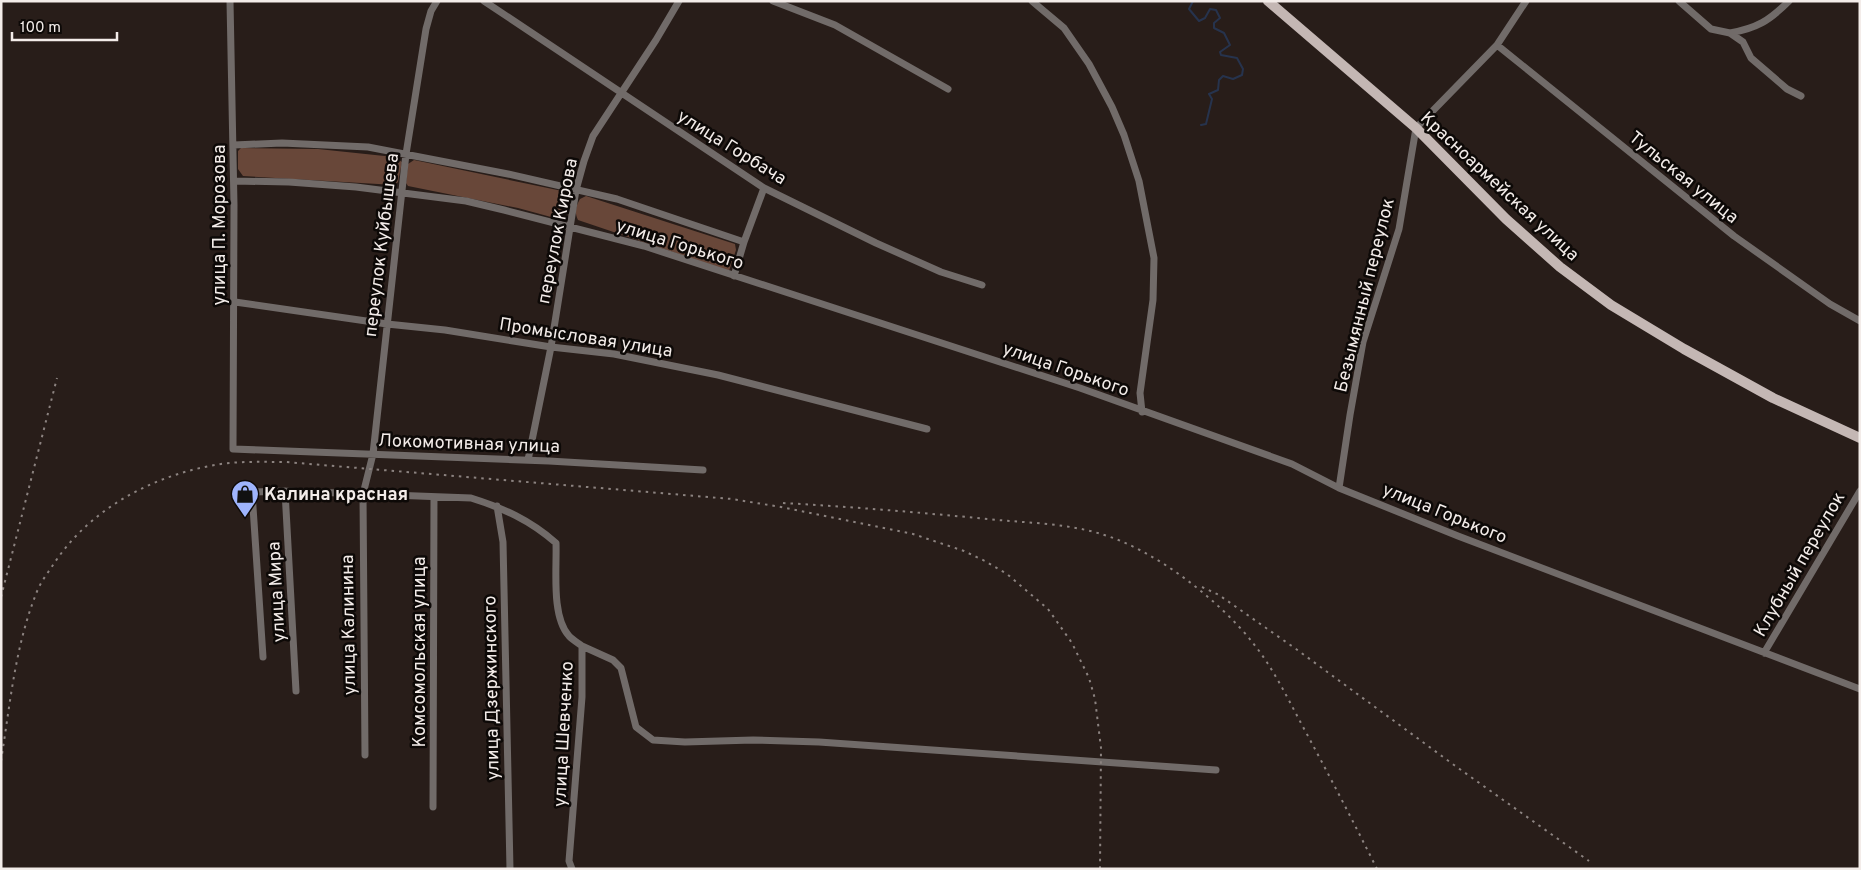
<svg xmlns="http://www.w3.org/2000/svg" width="1861" height="870" font-family="Overpass,sans-serif">
	<style>
		.forest { fill: #684739 }
		.lines { fill: none; stroke-linecap: round; stroke-linejoin: round }
		.stream { stroke: #26334d; stroke-width: 2 }
		.street { stroke: #716b69; stroke-width: 7 }
		.primary { stroke: #c4b7b4; stroke-width: 10 }
		.rail { stroke: #8c8380; stroke-width: 2; stroke-dasharray: 2.5 5; stroke-linecap: butt }
		.labels { text-anchor: middle; stroke-width: 5; stroke-linejoin: round; paint-order: stroke }
		.street-label { font-size: 18px; fill: #f3ece9; stroke: #0d0907 }
		.poi-label { font-size: 18px; font-weight: bold; fill: #f3ece9; stroke: #0d0907; text-anchor: start }
	</style>
	<rect width="100%" height="100%" fill="#281d19"/>
	<path class="forest" d="M 241,148 L 318,149 L 394,157 L 402,162 L 398,182 L 395,185 L 243,176 L 238,169 L 238,151 Z
		M 414,160 L 567,192 L 562,220 L 518,208 L 408,186 L 406,183 L 408,164 Z
		M 586,196 L 735,244 L 736,250 L 729,271 L 578,220 C 574,212 576,206 580,199 Z"/>
	<g class="lines">
		<path class="stream" d="M 1193,1 L 1189,9 L 1199,21 L 1205,18 L 1210,9 L 1216,10 L 1220,18 L 1214,23 L 1214,28 L 1224,33 L 1230,45 L 1220,52 L 1221,55 L 1237,58 L 1243,69 L 1242,75 L 1233,79 L 1223,76 L 1219,80 L 1218,90 L 1209,94 L 1212,99 L 1206,124 L 1201,125"/>
		<path class="street" d="M 230,1 L 234,205 L 233,449 L 549,461 L 703,470
			M 484,1 L 764,188 L 876,243 L 941,272 L 982,285
			M 773,1 L 835,25 L 948,89
			M 1032,1 L 1064,28 L 1089,64 L 1112,107 L 1124,135 L 1139,181 L 1154,258 L 1153,300 L 1140,393 L 1142,412
			M 1679,1 L 1711,29 L 1730,33 L 1743,42 L 1751,58 L 1787,89 L 1801,96
			M 1730,33 C 1757,28 1769,21 1789,1
			M 1497,45 L 1734,236 L 1830,304 L 1860,321
			M 234,145 L 282,143 L 368,147 L 508,174 L 617,199 L 744,242
			M 234,181 L 289,182 L 356,187 L 466,201 L 504,210 L 644,246 L 1080,388 L 1292,464 L 1339,488 L 1458,536 L 1860,689
			M 734,276 L 744,242 L 764,188
			M 235,302 L 387,324 L 445,330 L 551,347 L 614,354 L 718,375 L 927,429
			M 528,460 L 551,347 L 576,190 L 584,161 L 593,136 L 656,40 L 679,1
			M 1339,488 L 1350,415 L 1363,342 L 1399,229 L 1416,128 L 1497,45 L 1526,1
			M 285,491 L 296,691
			M 497,506 L 503,542 L 510,869
			M 582,646 L 613,660 L 621,668 L 636,727 L 653,740 L 685,742 L 753,740 L 819,742 L 1216,770
			M 1764,653 L 1860,491
			M 263,657 L 252,492 L 285,491 L 471,498 C 503,508 530,520 556,543 C 557,569 551,616 569,636 C 573,640 578,643 582,646 L 582,697 L 569,861 L 572,869
			M 365,755 L 363,494 L 373,454 L 406,154 L 426,29 L 431,11 L 437,1
			M 433,807 L 434,497"/>
		<path class="primary" d="M 1268,1 L 1416,128 L 1506,219 L 1560,267 L 1611,305 L 1684,349 L 1773,398 L 1860,438"/>
		<path class="rail" d="M 783,503 C 855,507 926,513 998,520 C 1032,523 1069,524 1101,534 C 1154,549 1219,600 1253,643 C 1273,668 1287,697 1302,725 C 1328,773 1353,821 1377,869
			M 1202,587 L 1219,595 L 1296,649 L 1454,765 L 1589,861
			M 1,597 L 57,378
			M 1,761 C 10,705 15,647 36,594 C 40,583 47,574 53,565 C 90,508 155,474 221,464 C 243,461 264,462 286,462 L 732,499 L 781,507 L 913,534 L 964,551 L 985,561 L 1007,574 L 1048,609 L 1072,643 L 1089,678 L 1095,699 L 1101,748 L 1100,869"/>
	</g>
	<defs>
		<g id="shop-pin" transform="scale(1.4375)"><path d="M0 17L-7.5 6A9.5 9.5 0 1 1 7.5 6Z" fill="#9eb4fd" stroke="#0d0907"/><path d="M-5-2.5h2.3a2.7 3.5 0 0 1 5.4 0H5L5.5 6h-11ZM-1.5-2.5h3a1.5 2.3 0 0 0-3 0Z" fill="#111"/></g>
	</defs>
	<g fill-rule="evenodd">
		<use href="#shop-pin" x="245" y="494"/>
	</g>
	<g class="labels">
		<g class="street-label">
			<text transform="translate(732 147) rotate(32)" y="6">улица Горбача</text>
			<text transform="translate(1684 177) rotate(39)" y="6">Тульская улица</text>
			<text transform="translate(1500 186) rotate(43)" y="6">Красноармейская улица</text>
			<text transform="translate(219 225) rotate(-90)" y="6">улица П. Морозова</text>
			<text transform="translate(557 231) rotate(-79)" y="6">переулок Кирова</text>
			<text transform="translate(680 244) rotate(17)" y="6">улица Горького</text>
			<text transform="translate(381 245) rotate(-83)" y="6">переулок Куйбышева</text>
			<text transform="translate(1364 295) rotate(-76)" y="6">Безымянный переулок</text>
			<text transform="translate(586 337) rotate(9)" y="6">Промысловая улица</text>
			<text transform="translate(1066 369) rotate(19)" y="6">улица Горького</text>
			<text transform="translate(469 443) rotate(2)" y="6">Локомотивная улица</text>
			<text transform="translate(1445 513) rotate(22)" y="6">улица Горького</text>
			<text transform="translate(1799 564) rotate(-60)" y="6">Клубный переулок</text>
			<text transform="translate(276 592) rotate(-93)" y="6">улица Мира</text>
			<text transform="translate(348 625) rotate(-91)" y="6">улица Калинина</text>
			<text transform="translate(419 652) rotate(-90)" y="6">Комсомольская улица</text>
			<text transform="translate(491 688) rotate(-91)" y="6">улица Дзержинского</text>
			<text transform="translate(563 734) rotate(-87)" y="6">улица Шевченко</text>
		</g>
		<g class="poi-label">
			<text x="264" y="500">Калина красная</text>
		</g>
	</g>
	<rect width="1861" height="870" fill="none" stroke="#f3ece9" stroke-width="5"/>
	<path d="M12 32v8h105v-8" fill="none" stroke="#f3ece9" stroke-width="2.5"/>
	<text x="20" y="32" font-size="15" fill="#f3ece9" stroke="#0d0907" stroke-width="4" paint-order="stroke">100 m</text>
</svg>
